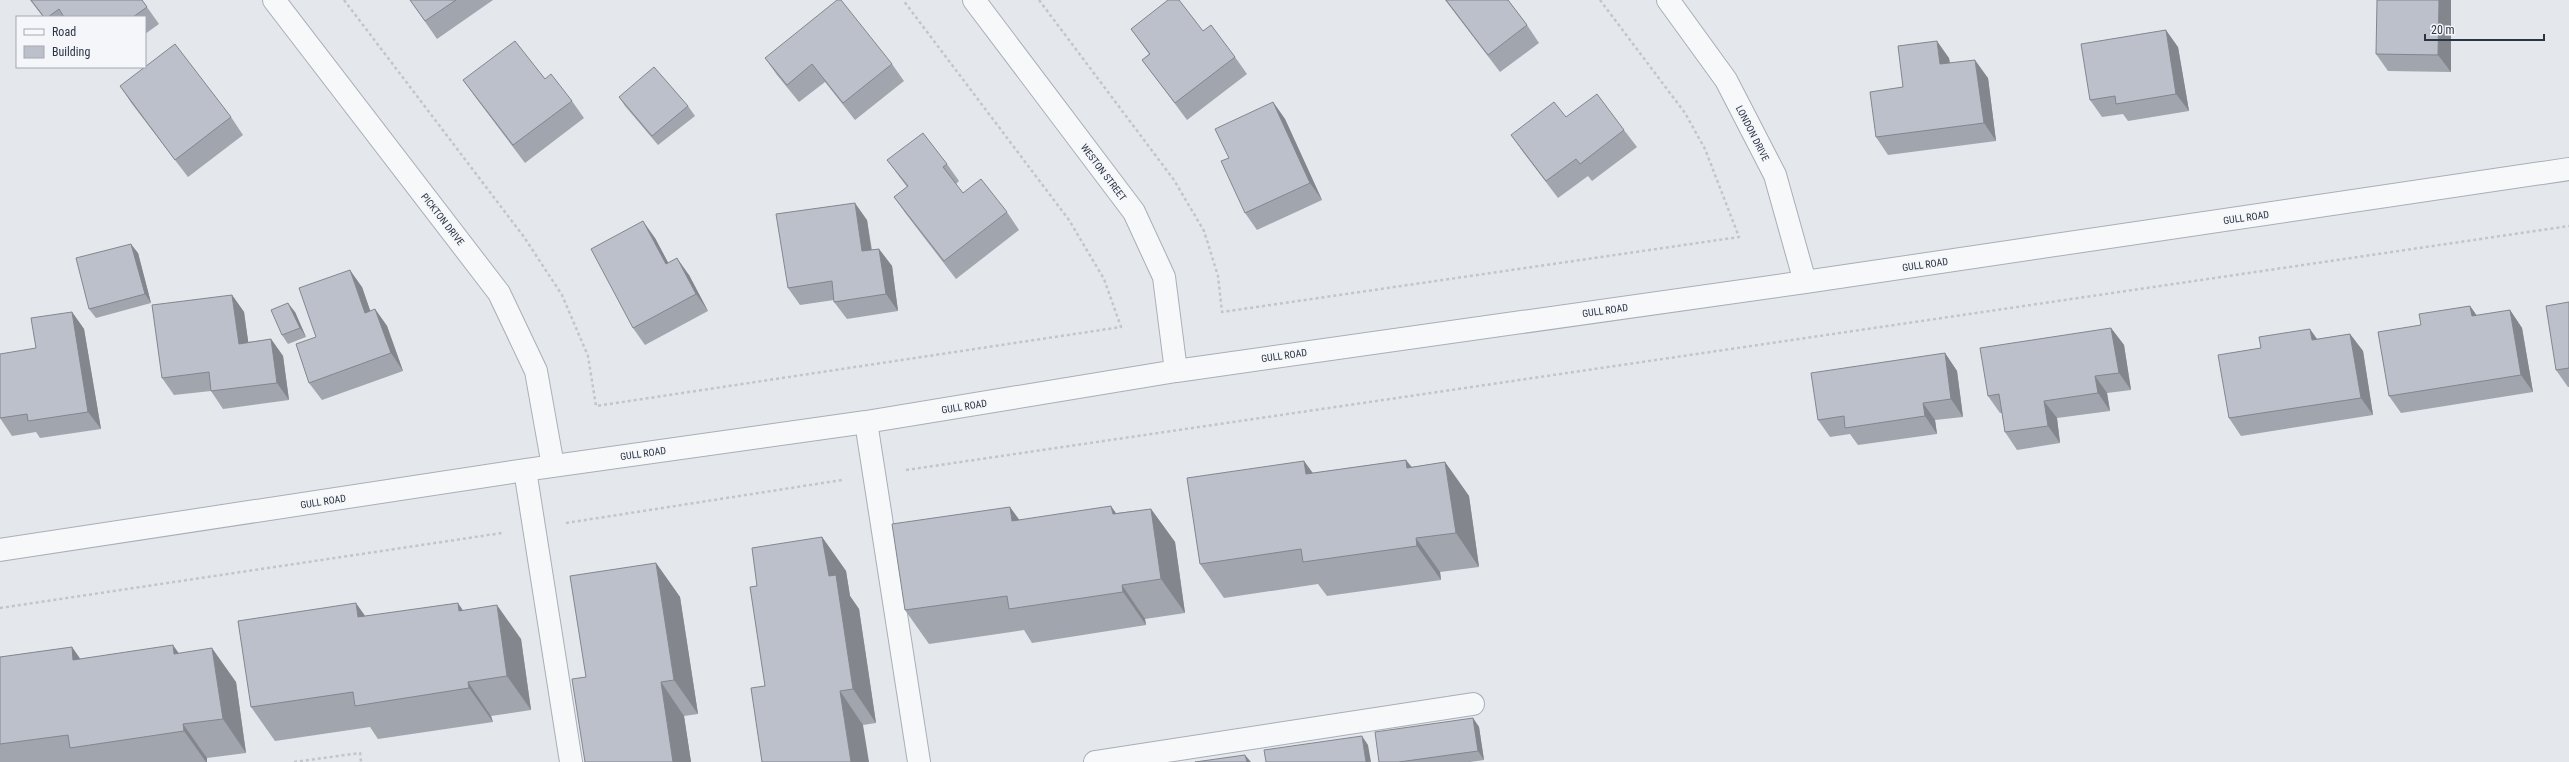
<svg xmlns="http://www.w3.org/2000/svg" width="2569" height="762" font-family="'Roboto Condensed',sans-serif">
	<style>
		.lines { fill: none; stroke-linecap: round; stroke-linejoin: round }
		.minor-casing { stroke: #a9aeb7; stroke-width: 24 }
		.path { stroke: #c2c5cb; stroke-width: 2.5; stroke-dasharray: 3 3; stroke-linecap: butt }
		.minor { stroke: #f7f8fa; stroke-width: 22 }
		.wall { fill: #a1a5ae }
		.shaded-wall { fill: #83868d }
		.building { fill: #bbc0ca; stroke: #83868d }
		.labels { text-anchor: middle; stroke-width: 3; stroke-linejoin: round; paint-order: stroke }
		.street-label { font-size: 10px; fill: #2b3445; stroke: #f4f6f9 }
	</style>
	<rect width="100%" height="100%" fill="#e4e7ec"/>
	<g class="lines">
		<g class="minor-casing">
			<path id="minor" d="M 274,0 L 499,293 L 536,371 L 553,466
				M 974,0 L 1134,212 L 1164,277 L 1176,371
				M 1668,0 L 1726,80 L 1775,175 L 1805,282
				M 866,422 L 919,762
				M 525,470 L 571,762
				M 0,550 L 525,470 L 866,422 L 1176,371 L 1805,282 L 2569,169
				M 1095,762 L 1473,704"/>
		</g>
		<path class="path" d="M 344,0 L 524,237 L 562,295 L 588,356 L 596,406 L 1121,327 L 1104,279 L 1069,220 L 903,0
			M 1039,0 L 1174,180 L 1204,231 L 1218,276 L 1222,312 L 1739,237 L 1705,149 L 1685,113 L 1600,0
			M 906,470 L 2569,226
			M 566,523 L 842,480
			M 0,608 L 502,533
			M 294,762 L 360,753 L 361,762"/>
		<use href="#minor" class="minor"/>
	</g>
	<path class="wall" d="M 30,0 L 142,0 L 159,24 L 145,34 L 145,17 L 43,17 Z
		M 410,0 L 493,0 L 437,39 Z
		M 1445,0 L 1508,0 L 1527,25 L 1539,43 L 1500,72 Z
		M 2451,0 L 2451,72 L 2388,71 L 2376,54 Z
		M 1131,29 L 1203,31 L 1235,57 L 1247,74 L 1187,120 L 1155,77 L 1142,60 L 1149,54 Z
		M 2178,47 L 2189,111 L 2128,121 L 2123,114 L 2102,117 L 2090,100 Z
		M 765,58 L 892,64 L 904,81 L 855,120 L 825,82 L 799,102 L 777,75 Z
		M 1949,58 L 1950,63 L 1988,78 L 1996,141 L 1888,155 L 1876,137 L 1903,87 Z
		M 545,79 L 572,101 L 584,118 L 525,163 L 476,98 L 463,80 Z
		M 120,86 L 231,117 L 243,135 L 188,177 L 132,104 Z
		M 619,97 L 688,106 L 695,116 L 658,145 L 625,106 Z
		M 1273,102 L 1285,119 L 1322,200 L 1257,230 L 1245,213 L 1229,158 Z
		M 1566,117 L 1624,130 L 1637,147 L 1592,181 L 1588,176 L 1558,198 L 1523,152 L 1511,135 Z
		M 887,160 L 947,164 L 959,181 L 956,184 L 963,193 L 1007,212 L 1019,230 L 956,279 L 906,214 L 894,197 L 907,187 Z
		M 867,220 L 872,250 L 879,249 L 892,266 L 898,311 L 847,319 L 834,302 L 834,300 L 800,305 L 788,288 Z
		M 655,238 L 668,263 L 689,275 L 708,311 L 645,345 L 633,328 Z
		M 138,253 L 151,303 L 96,318 L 89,309 Z
		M 362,287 L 370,311 L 375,309 L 387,326 L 403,371 L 322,400 L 309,383 L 316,337 Z
		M 232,295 L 244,312 L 248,342 L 271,339 L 283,356 L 289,400 L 223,409 L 211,391 L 174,395 L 162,378 Z
		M 2569,302 L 2569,387 L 2568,387 L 2556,370 Z
		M 2470,306 L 2477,316 L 2510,310 L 2522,328 L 2533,392 L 2401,413 L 2389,396 L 2421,325 Z
		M 72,312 L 84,329 L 101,429 L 40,438 L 36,432 L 12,436 L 0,418 L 36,348 Z
		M 295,312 L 306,337 L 288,344 L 282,335 Z
		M 2111,328 L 2124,345 L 2131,390 L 2107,393 L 2110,411 L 2057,418 L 2060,443 L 2017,450 L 2005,432 L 2002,413 L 2000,413 L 1988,396 Z
		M 2350,334 L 2363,351 L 2373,415 L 2241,436 L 2229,418 L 2317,339 Z
		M 1945,353 L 1957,371 L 1963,417 L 1935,420 L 1937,434 L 1858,445 L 1850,434 L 1830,437 L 1818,420 Z
		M 1406,460 L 1412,467 L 1445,462 L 1469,496 L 1479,567 L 1440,572 L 1441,580 L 1327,596 L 1318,584 L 1224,598 L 1200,564 L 1304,461 L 1313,473 Z
		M 1151,509 L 1175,542 L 1185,613 L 1145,619 L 1146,625 L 1032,643 L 1024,630 L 929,644 L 905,610 L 1019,520 L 1117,513 Z
		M 822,537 L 846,571 L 850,596 L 859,609 L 876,723 L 863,725 L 765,686 L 757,586 Z
		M 656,563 L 680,597 L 698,714 L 684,716 L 691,762 L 585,762 L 586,677 Z
		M 463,610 L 521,639 L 531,710 L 491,716 L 493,722 L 378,739 L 370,727 L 275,741 L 251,707 L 365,616 Z
		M 72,647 L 80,659 L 179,653 L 236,682 L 246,753 L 207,758 L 207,762 L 0,762 L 0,657 Z
		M 1473,718 L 1479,727 L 1484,760 L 1470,762 L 1379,762 Z"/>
	<path class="shaded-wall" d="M 2439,0 L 2451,0 L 2451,72 L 2438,55 Z
		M 2166,30 L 2178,47 L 2189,111 L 2176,94 Z
		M 1937,41 L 1949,58 L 1952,82 L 1940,64 Z
		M 1975,60 L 1988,78 L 1996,141 L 1984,123 Z
		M 1273,102 L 1285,119 L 1322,200 L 1310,183 Z
		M 855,203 L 867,220 L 874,269 L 862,251 Z
		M 643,221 L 655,238 L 678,281 L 666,264 Z
		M 131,244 L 138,253 L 151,303 L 145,294 Z
		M 879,249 L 892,266 L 898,311 L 886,294 Z
		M 677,258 L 689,275 L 708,311 L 696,294 Z
		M 350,270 L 362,287 L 377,330 L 365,313 Z
		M 232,295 L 244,312 L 251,361 L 239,344 Z
		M 288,303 L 295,312 L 306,337 L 300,328 Z
		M 2470,306 L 2482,323 L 2472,316 Z
		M 375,309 L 387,326 L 403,371 L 391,353 Z
		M 2510,310 L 2522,328 L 2533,392 L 2521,375 Z
		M 72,312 L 84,329 L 101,429 L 88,412 Z
		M 2111,328 L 2124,345 L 2131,390 L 2119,373 Z
		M 2310,329 L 2322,346 L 2312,340 Z
		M 2350,334 L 2363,351 L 2373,415 L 2361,398 Z
		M 271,339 L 283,356 L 289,400 L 277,383 Z
		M 1945,353 L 1957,371 L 1963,417 L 1951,399 Z
		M 2095,376 L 2107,393 L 2110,411 L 2098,393 Z
		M 2044,401 L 2057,418 L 2060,443 L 2048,426 Z
		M 1923,403 L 1935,420 L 1937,434 L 1925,416 Z
		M 1406,460 L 1430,493 L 1407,468 Z
		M 1304,461 L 1328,495 L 1306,474 Z
		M 1445,462 L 1469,496 L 1479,567 L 1456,533 Z
		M 1111,506 L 1135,540 L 1113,514 Z
		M 1010,507 L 1034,540 L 1012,521 Z
		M 1151,509 L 1175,542 L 1185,613 L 1161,579 Z
		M 822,537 L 846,571 L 850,596 L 859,609 L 876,723 L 853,689 L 829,576 Z
		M 1416,538 L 1440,572 L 1441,580 L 1417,546 Z
		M 656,563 L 680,597 L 698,714 L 674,680 Z
		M 1122,585 L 1145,619 L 1146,625 L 1123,592 Z
		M 356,603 L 380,637 L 358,617 Z
		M 458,603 L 481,637 L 459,611 Z
		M 497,605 L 521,639 L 531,710 L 507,676 Z
		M 173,645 L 197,679 L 174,654 Z
		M 72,647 L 95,680 L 73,660 Z
		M 212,648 L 236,682 L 246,753 L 223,719 Z
		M 468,682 L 491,716 L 493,722 L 469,688 Z
		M 661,682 L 684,716 L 691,762 L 673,762 Z
		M 840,691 L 863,725 L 869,762 L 851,762 Z
		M 1473,718 L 1479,727 L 1484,760 L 1478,751 Z
		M 183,724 L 207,758 L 207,762 L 206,762 L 184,731 Z
		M 1362,736 L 1368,745 L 1371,762 L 1366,762 Z
		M 1245,755 L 1251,762 L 1247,762 Z"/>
	<path class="building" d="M 31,0 L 142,0 L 147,7 L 133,17 L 64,17 L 59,9 L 48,17 L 44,17 Z
		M 410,0 L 456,0 L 425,21 Z
		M 837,0 L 841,0 L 892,64 L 843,103 L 812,64 L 787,85 L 765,58 Z
		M 1168,0 L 1179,0 L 1203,31 L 1211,25 L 1235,57 L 1175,103 L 1142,60 L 1150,54 L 1131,29 Z
		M 1446,0 L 1508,0 L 1527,25 L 1488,55 Z
		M 2377,0 L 2439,0 L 2438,55 L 2376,54 Z
		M 2166,30 L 2176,94 L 2116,104 L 2115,96 L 2090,100 L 2081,44 Z
		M 515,41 L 545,79 L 551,74 L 572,101 L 513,145 L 463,80 Z
		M 1937,41 L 1940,64 L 1975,60 L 1984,123 L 1876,137 L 1870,92 L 1903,87 L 1898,46 Z
		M 175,44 L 231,117 L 175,160 L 120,86 Z
		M 654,67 L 688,106 L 652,136 L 619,97 Z
		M 1597,94 L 1624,130 L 1580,164 L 1576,159 L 1546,181 L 1511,135 L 1554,102 L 1566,117 Z
		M 1273,102 L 1310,183 L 1245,213 L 1221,161 L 1229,158 L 1215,129 Z
		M 923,133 L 947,164 L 943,167 L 963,193 L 981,179 L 1007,212 L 944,261 L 894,197 L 908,186 L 887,160 Z
		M 855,203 L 862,251 L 879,249 L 886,294 L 834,302 L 832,281 L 788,288 L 776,214 Z
		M 643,221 L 666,264 L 677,258 L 696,294 L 633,328 L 591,249 Z
		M 131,244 L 145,294 L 89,309 L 76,258 Z
		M 350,270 L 365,313 L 375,309 L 391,353 L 309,383 L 296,344 L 316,337 L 299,288 Z
		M 232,295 L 239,344 L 271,339 L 277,383 L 211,391 L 209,372 L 162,378 L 152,305 Z
		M 2569,302 L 2569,368 L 2556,370 L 2546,306 Z
		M 288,303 L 300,328 L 282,335 L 271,310 Z
		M 2470,306 L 2472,316 L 2510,310 L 2521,375 L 2389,396 L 2378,332 L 2421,325 L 2419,314 Z
		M 72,312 L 88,412 L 28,421 L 27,414 L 0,418 L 0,354 L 36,348 L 31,318 Z
		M 2111,328 L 2119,373 L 2095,376 L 2098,393 L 2044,401 L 2048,426 L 2005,432 L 1999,394 L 1988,396 L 1980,348 Z
		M 2310,329 L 2312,340 L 2350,334 L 2361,398 L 2229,418 L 2218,355 L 2261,348 L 2259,337 Z
		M 1945,353 L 1951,399 L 1923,403 L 1925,416 L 1845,428 L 1844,416 L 1818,420 L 1811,373 Z
		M 1406,460 L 1407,468 L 1445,462 L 1456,533 L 1416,538 L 1417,546 L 1303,562 L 1301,549 L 1200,564 L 1187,478 L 1304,461 L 1306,474 Z
		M 1111,506 L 1113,514 L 1151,509 L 1161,579 L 1122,585 L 1123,592 L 1009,609 L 1007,596 L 905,610 L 892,524 L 1010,507 L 1012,521 Z
		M 822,537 L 829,576 L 836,575 L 853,689 L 840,691 L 851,762 L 762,762 L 751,688 L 765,686 L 750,587 L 757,586 L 752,548 Z
		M 656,563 L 674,680 L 661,682 L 673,762 L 585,762 L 572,679 L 586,677 L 570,576 Z
		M 356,603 L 358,617 L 458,603 L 459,611 L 497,605 L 507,676 L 468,682 L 469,688 L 355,706 L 353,692 L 251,707 L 238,621 Z
		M 173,645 L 174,654 L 212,648 L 223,719 L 183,724 L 184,731 L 70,748 L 68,735 L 0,744 L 0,657 L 72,647 L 73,660 Z
		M 1473,718 L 1478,751 L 1399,762 L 1379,762 L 1375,732 Z
		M 1362,736 L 1366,762 L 1266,762 L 1264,750 Z
		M 1245,755 L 1247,762 L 1195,762 Z"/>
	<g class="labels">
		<g class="street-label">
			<text transform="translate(1753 133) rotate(63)" y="4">LONDON DRIVE</text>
			<text transform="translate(1104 172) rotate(53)" y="4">WESTON STREET</text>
			<text transform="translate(2246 217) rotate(-8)" y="4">GULL ROAD</text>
			<text transform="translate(443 219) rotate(52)" y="4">PICKTON DRIVE</text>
			<text transform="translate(1925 264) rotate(-8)" y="4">GULL ROAD</text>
			<text transform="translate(1605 310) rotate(-8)" y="4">GULL ROAD</text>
			<text transform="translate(1284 355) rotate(-8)" y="4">GULL ROAD</text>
			<text transform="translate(964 406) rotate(-9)" y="4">GULL ROAD</text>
			<text transform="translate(643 453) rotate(-8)" y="4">GULL ROAD</text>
			<text transform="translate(323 501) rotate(-9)" y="4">GULL ROAD</text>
		</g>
	</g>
	<rect x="16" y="16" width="130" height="52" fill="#f4f6f9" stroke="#a4a8b1"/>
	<rect x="24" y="29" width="20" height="6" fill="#f7f8fa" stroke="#a4a8b1"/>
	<text x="52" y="36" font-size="12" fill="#2b3445">Road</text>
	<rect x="24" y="46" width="20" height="12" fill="#bbc0ca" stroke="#a4a8b1"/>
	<text x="52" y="56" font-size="12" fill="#2b3445">Building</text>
	<path d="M2425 34v6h119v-6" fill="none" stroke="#2b3445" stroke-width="2"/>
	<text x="2431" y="34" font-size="12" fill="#2b3445" stroke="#f4f6f9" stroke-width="3" paint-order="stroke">20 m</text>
</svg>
